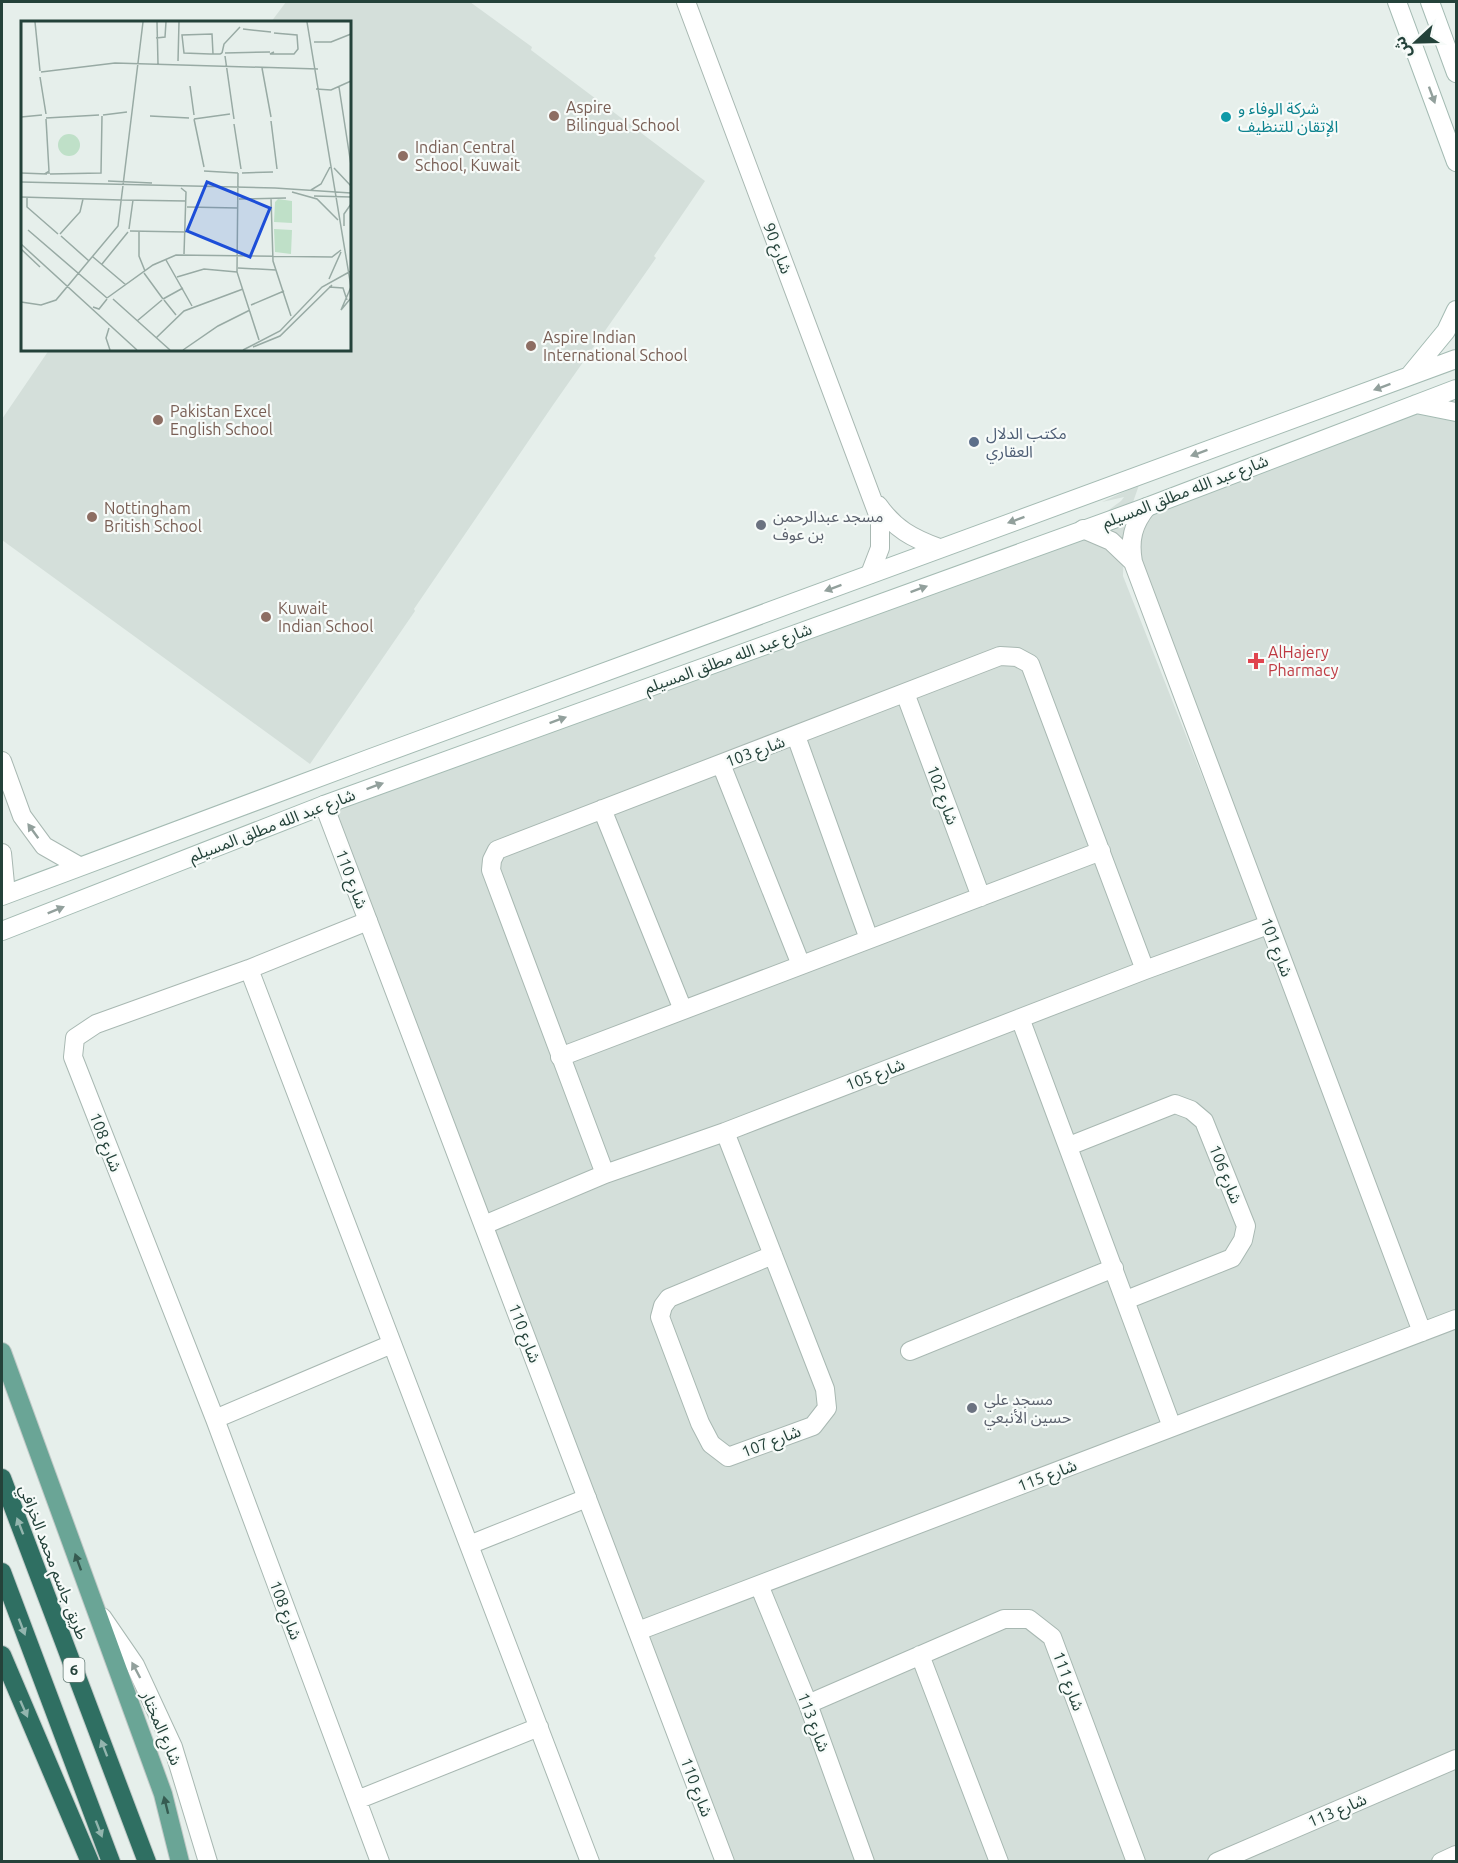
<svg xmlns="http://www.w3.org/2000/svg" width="1458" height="1863" font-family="Ubuntu,'Noto Sans Arabic',sans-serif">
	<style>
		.built { fill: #d4dfda }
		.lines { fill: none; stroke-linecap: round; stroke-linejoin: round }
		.minor-casing { stroke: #a8b8b2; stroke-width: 20 }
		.tertiary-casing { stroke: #a8b8b2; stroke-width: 20 }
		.secondary-casing { stroke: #a4bbb3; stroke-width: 20 }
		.primary-casing { stroke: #c2cac8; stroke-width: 20 }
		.motorway-casing { stroke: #c2cac8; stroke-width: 20 }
		.minor { stroke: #fff; stroke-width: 18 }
		.tertiary { stroke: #fff; stroke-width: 18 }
		.secondary { stroke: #fff; stroke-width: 18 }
		.primary { stroke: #6aa596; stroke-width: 18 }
		.motorway { stroke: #2f6f62; stroke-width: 18 }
		.oneway { fill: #92a09c }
		.oneway2 { fill: #93b5ae }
		.oneway3 { fill: #365b51 }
		.education-dot { fill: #8d6e63; stroke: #f7fbf9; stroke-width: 2 }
		.culture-dot { fill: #0f9aa8; stroke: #f7fbf9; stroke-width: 2 }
		.service-dot { fill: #5c6f8a; stroke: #f7fbf9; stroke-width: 2 }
		.worship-dot { fill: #6b7280; stroke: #f7fbf9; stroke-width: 2 }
		.health-dot { fill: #e0444e; stroke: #f7fbf9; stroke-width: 2 }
		.labels { text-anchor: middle; stroke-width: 4.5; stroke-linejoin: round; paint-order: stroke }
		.shield { fill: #f7fbf9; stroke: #637a73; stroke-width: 1.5 }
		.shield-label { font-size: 15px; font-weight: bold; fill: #24423a }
		.education-label { font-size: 16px; fill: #785e54; stroke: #f7fbf9; text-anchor: start }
		.culture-label { font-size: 16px; fill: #0d838f; stroke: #f7fbf9; text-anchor: start }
		.street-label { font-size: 16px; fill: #24423a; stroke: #f7fbf9 }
		.service-label { font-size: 16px; fill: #4e5e75; stroke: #f7fbf9; text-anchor: start }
		.worship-label { font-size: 16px; fill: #5b616d; stroke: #f7fbf9; text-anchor: start }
		.health-label { font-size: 16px; fill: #be3a42; stroke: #f7fbf9; text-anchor: start }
		.inset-road { fill: none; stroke: #98aaa4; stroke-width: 1.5 }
		.view { fill: #1d4ed8; fill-opacity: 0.15; stroke: #1d4ed8; stroke-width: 3 }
		.inset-edge { fill: none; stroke: #24423a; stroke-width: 3 }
	</style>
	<rect width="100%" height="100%" fill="#e6efeb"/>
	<path class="built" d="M 286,2 L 470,2 L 532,47 L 531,50 L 705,181 L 654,256 L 656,258 L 553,405 L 414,609 L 415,611 L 310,764 L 2,540 L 2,419 L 49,350 L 350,350 L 350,22 L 271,22 Z
		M 1415,404 L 1456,412 L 1456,1855 L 1441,1862 L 725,1861 L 324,805 L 1083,529 L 1121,501 L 1124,497 L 1102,502 L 1139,485 L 1124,528 L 1123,576 L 1404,1287 L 1133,562 L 1141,514 Z"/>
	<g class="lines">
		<g class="minor-casing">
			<path id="minor" d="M 686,2 L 880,520 L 880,548 L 870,574
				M 878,505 C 895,529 912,538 939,548
				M 1147,507 C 1133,524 1129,540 1133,562 L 1422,1332
				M 1083,529 L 1111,541 L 1133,562
				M 905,693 L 981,897
				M 796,736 L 869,939
				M 721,764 L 801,965
				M 602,809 L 683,1010
				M 368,921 L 249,969 L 96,1024 L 75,1038 L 73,1057 L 215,1419 L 380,1862
				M 249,969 L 590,1862
				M 1020,1018 L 1172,1427
				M 560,1057 L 1101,851
				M 725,1132 L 825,1389 L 827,1408 L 813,1426 L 728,1457 L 711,1444 L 700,1423 L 660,1317 L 663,1306 L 669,1298 L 773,1255
				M 1069,1146 L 1175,1104 L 1191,1110 L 1204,1121 L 1246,1226 L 1243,1240 L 1232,1258 L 1126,1300
				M 605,1174 L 491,870 L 492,860 L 497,850 L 1000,656 L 1017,657 L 1030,664 L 1145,970
				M 484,1225 L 605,1174 L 725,1132 L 1145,970 L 1268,925
				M 910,1351 L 1114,1268
				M 215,1419 L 392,1344
				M 469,1545 L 587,1498
				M 759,1585 L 808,1704 L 865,1862
				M 638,1631 L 1456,1319
				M 920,1655 L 999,1862
				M 808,1704 L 1004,1619 L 1029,1619 L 1052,1637 L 1136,1862
				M 357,1800 L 539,1727
				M 1217,1862 L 1456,1759"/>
		</g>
		<g class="tertiary-casing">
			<path id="tertiary" d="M 2,761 L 22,816 L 44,846 L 79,866
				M 324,805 L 725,1862
				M 2,853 L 6,894
				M 102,1617 L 135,1665 L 173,1747 L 208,1862
				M 1441,1862 L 1456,1855"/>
		</g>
		<g class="secondary-casing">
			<path id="secondary" d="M 1397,2 L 1456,162
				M 1430,2 L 1456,73
				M 1409,376 L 1446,331 L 1456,310
				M 1416,404 L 1456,412
				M 2,896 L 371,758 L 1456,359
				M 2,931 L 324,805 L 1147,507 L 1456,389"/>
		</g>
		<g class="primary-casing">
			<path id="primary" d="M 2,1352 L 163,1794 L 180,1862"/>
		</g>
		<g class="motorway-casing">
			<path id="motorway" d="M 2,1478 L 147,1862
				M 2,1572 L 111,1862
				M 2,1655 L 90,1862"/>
		</g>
		<use href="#minor" class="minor"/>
		<use href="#tertiary" class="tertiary"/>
		<use href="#secondary" class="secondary"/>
		<use href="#primary" class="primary"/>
		<use href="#motorway" class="motorway"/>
	</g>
	<defs><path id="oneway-solid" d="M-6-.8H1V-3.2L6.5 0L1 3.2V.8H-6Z" transform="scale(1.5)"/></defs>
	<g class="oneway">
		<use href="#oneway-solid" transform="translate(1432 95) rotate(70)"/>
		<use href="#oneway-solid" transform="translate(1382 387) rotate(160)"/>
		<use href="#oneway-solid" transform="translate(1199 453) rotate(160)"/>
		<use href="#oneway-solid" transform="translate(1016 520) rotate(160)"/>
		<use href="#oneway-solid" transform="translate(833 588) rotate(160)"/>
		<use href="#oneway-solid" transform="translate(919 589) rotate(-20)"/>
		<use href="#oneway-solid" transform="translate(558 720) rotate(-20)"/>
		<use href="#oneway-solid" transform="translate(375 786) rotate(-20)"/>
		<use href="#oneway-solid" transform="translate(33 831) rotate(-126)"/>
		<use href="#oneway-solid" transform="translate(56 910) rotate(-22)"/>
		<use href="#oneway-solid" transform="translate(136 1670) rotate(-118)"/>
	</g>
	<g class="oneway2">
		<use href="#oneway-solid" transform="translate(20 1526) rotate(-111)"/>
		<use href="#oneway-solid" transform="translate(22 1627) rotate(69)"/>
		<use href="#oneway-solid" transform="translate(24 1709) rotate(66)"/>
		<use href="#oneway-solid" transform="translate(104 1748) rotate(-111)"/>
		<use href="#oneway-solid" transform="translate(99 1829) rotate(69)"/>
	</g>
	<g class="oneway3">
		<use href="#oneway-solid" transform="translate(78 1562) rotate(-110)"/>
		<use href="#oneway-solid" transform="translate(166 1805) rotate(-104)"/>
	</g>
	<g class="education-dot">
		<circle cx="554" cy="116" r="6"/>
		<circle cx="403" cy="156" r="6"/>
		<circle cx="531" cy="346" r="6"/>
		<circle cx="158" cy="420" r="6"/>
		<circle cx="92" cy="517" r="6"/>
		<circle cx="266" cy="617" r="6"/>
	</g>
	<circle class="culture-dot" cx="1226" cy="117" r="6"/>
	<circle class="service-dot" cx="974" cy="442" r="6"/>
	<g class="worship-dot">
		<circle cx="761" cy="525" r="6"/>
		<circle cx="972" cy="1408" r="6"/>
	</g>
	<path class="health-dot" d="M1253 652h6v6h6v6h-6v6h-6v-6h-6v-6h6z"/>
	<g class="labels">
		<rect class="shield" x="63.5" y="1658" width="21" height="24" rx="4.5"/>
		<g class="shield-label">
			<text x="74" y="1675">6</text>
		</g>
		<g class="education-label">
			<text x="566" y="113">Aspire<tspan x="566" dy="18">Bilingual School</tspan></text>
			<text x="415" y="153">Indian Central<tspan x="415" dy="18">School, Kuwait</tspan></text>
			<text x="543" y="343">Aspire Indian<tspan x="543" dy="18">International School</tspan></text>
			<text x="170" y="417">Pakistan Excel<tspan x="170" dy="18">English School</tspan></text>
			<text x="104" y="514">Nottingham<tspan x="104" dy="18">British School</tspan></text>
			<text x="278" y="614">Kuwait<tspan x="278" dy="18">Indian School</tspan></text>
		</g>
		<g class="culture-label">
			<text x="1238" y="114">شركة الوفاء و<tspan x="1238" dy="18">الإتقان للتنظيف</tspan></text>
		</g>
		<g class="street-label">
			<text transform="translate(778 248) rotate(69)" y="6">شارع 90</text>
			<text transform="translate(1185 491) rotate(-21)" y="6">شارع عبد الله مطلق المسيلم</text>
			<text transform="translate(728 658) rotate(-20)" y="6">شارع عبد الله مطلق المسيلم</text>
			<text transform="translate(755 751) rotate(-20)" y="6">شارع 103</text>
			<text transform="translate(943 795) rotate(70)" y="6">شارع 102</text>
			<text transform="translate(272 825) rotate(-21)" y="6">شارع عبد الله مطلق المسيلم</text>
			<text transform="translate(352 879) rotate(69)" y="6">شارع 110</text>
			<text transform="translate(1277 947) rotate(69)" y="6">شارع 101</text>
			<text transform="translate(875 1074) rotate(-21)" y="6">شارع 105</text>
			<text transform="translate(106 1142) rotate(69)" y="6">شارع 108</text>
			<text transform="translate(1226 1174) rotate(68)" y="6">شارع 106</text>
			<text transform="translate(525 1333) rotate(69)" y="6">شارع 110</text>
			<text transform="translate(771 1441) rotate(-21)" y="6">شارع 107</text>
			<text transform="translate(1047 1475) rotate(-21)" y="6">شارع 115</text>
			<text transform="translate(54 1562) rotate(69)" y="6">طريق جاسم محمد الخرافي</text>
			<text transform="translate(286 1610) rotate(69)" y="6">شارع 108</text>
			<text transform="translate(1069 1681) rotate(70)" y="6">شارع 111</text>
			<text transform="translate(814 1722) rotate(69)" y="6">شارع 113</text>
			<text transform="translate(162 1728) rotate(67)" y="6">شارع المختار</text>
			<text transform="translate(697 1787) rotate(69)" y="6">شارع 110</text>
			<text transform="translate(1337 1810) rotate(-23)" y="6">شارع 113</text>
		</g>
		<g class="service-label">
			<text x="986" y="439">مكتب الدلال<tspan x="986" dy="18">العقاري</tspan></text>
		</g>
		<g class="worship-label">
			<text x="773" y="522">مسجد عبدالرحمن<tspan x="773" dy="18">بن عوف</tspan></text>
			<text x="984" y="1405">مسجد علي<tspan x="984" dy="18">حسين الأنبعي</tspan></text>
		</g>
		<g class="health-label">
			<text x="1268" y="658">AlHajery<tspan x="1268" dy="18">Pharmacy</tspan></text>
		</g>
	</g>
	<g transform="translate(21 21)">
		<rect width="330" height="330" fill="#e6efeb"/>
		<path d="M 257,178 L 271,180 L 271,202 L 253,201 L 254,181 ZM 253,208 L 271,209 L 270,233 L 254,231 Z" fill="#bfe0c8"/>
		<path d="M37 124a11 11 0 1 1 22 0a11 11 0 1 1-22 0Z" fill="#bfe0c8"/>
		<path class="inset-road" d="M 14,1 L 19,50M 136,1 L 137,43M 286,1 L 330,266 L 320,289 L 330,277M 222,8 L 250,11M 135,17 L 144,16 L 145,1M 293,21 L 310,21 L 330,13M 253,31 L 249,33 L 273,33 L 277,28 L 276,14 L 253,12M 201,32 L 203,23 L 219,6M 204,32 L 249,31M 192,33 L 191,13 L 161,14 L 163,32 L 189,33 L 199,33 L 201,32M 204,35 L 213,98M 157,40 L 158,1M 241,47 L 250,96M 20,51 L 94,42 L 297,48M 19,56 L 25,93M 169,65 L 173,94M 318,66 L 330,144M 295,68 L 310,69 L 330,60M 82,94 L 106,91M 129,95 L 168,97M 0,96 L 21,94M 25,97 L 78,94M 25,98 L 28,150 L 25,152 L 29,152M 173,98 L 183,146M 173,98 L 209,93M 250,100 L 256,148M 213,103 L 220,148M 313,147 L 330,165M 183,150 L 217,152M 0,152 L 26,153M 217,152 L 216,251 L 238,319M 221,152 L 252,151M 29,153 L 80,152 L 81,95M 87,160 L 131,162M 0,161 L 254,167 L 330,172M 160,167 L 165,171 L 163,233M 290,169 L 300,163 L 309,146M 271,171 L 296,178 L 317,199M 293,175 L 330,176M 0,176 L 100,179M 6,176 L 6,186 L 37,213M 250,177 L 252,240 L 270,295M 218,178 L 265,177M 101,179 L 165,180M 166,186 L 217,187M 323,205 L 323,193 L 330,183M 108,208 L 112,179M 7,209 L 86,277M 109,210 L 165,211M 118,210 L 118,235 L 124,250M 39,213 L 59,191 L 62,178M 40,215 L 68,240M 0,223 L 116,329M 0,228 L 19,246M 72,236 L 105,264M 145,239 L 171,285M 81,243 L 107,211M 217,247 L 255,249M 123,252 L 142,278M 156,256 L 183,248 L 216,251M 308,258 L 320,231M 308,266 L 322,267 L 326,279M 86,277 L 132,244 L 155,234 L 311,236 L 320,229M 92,278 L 149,329M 142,278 L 162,267M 143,279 L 155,294M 0,281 L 20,284 L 35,279 L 97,205 L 122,1M 230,284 L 263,270M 72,286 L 78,288 L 86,278M 116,300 L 141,279M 88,307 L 85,317 L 89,329M 135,317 L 163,290 L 222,268M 232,326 L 259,315 L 311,264M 162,329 L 197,305 L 229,289M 222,329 L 259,310 L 301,266 L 330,250"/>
		<path class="view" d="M 186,161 L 249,187 L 229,236 L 166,210 Z"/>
		<rect width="330" height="330" class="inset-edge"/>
	</g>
	<rect width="1458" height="1863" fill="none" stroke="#24423a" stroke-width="6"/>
	<g transform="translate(1416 42) rotate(248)" stroke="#f7fbf9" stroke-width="4.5" paint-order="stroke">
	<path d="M0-4.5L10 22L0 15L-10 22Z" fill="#24423a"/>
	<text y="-9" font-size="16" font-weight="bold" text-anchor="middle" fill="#24423a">ش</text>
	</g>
</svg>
